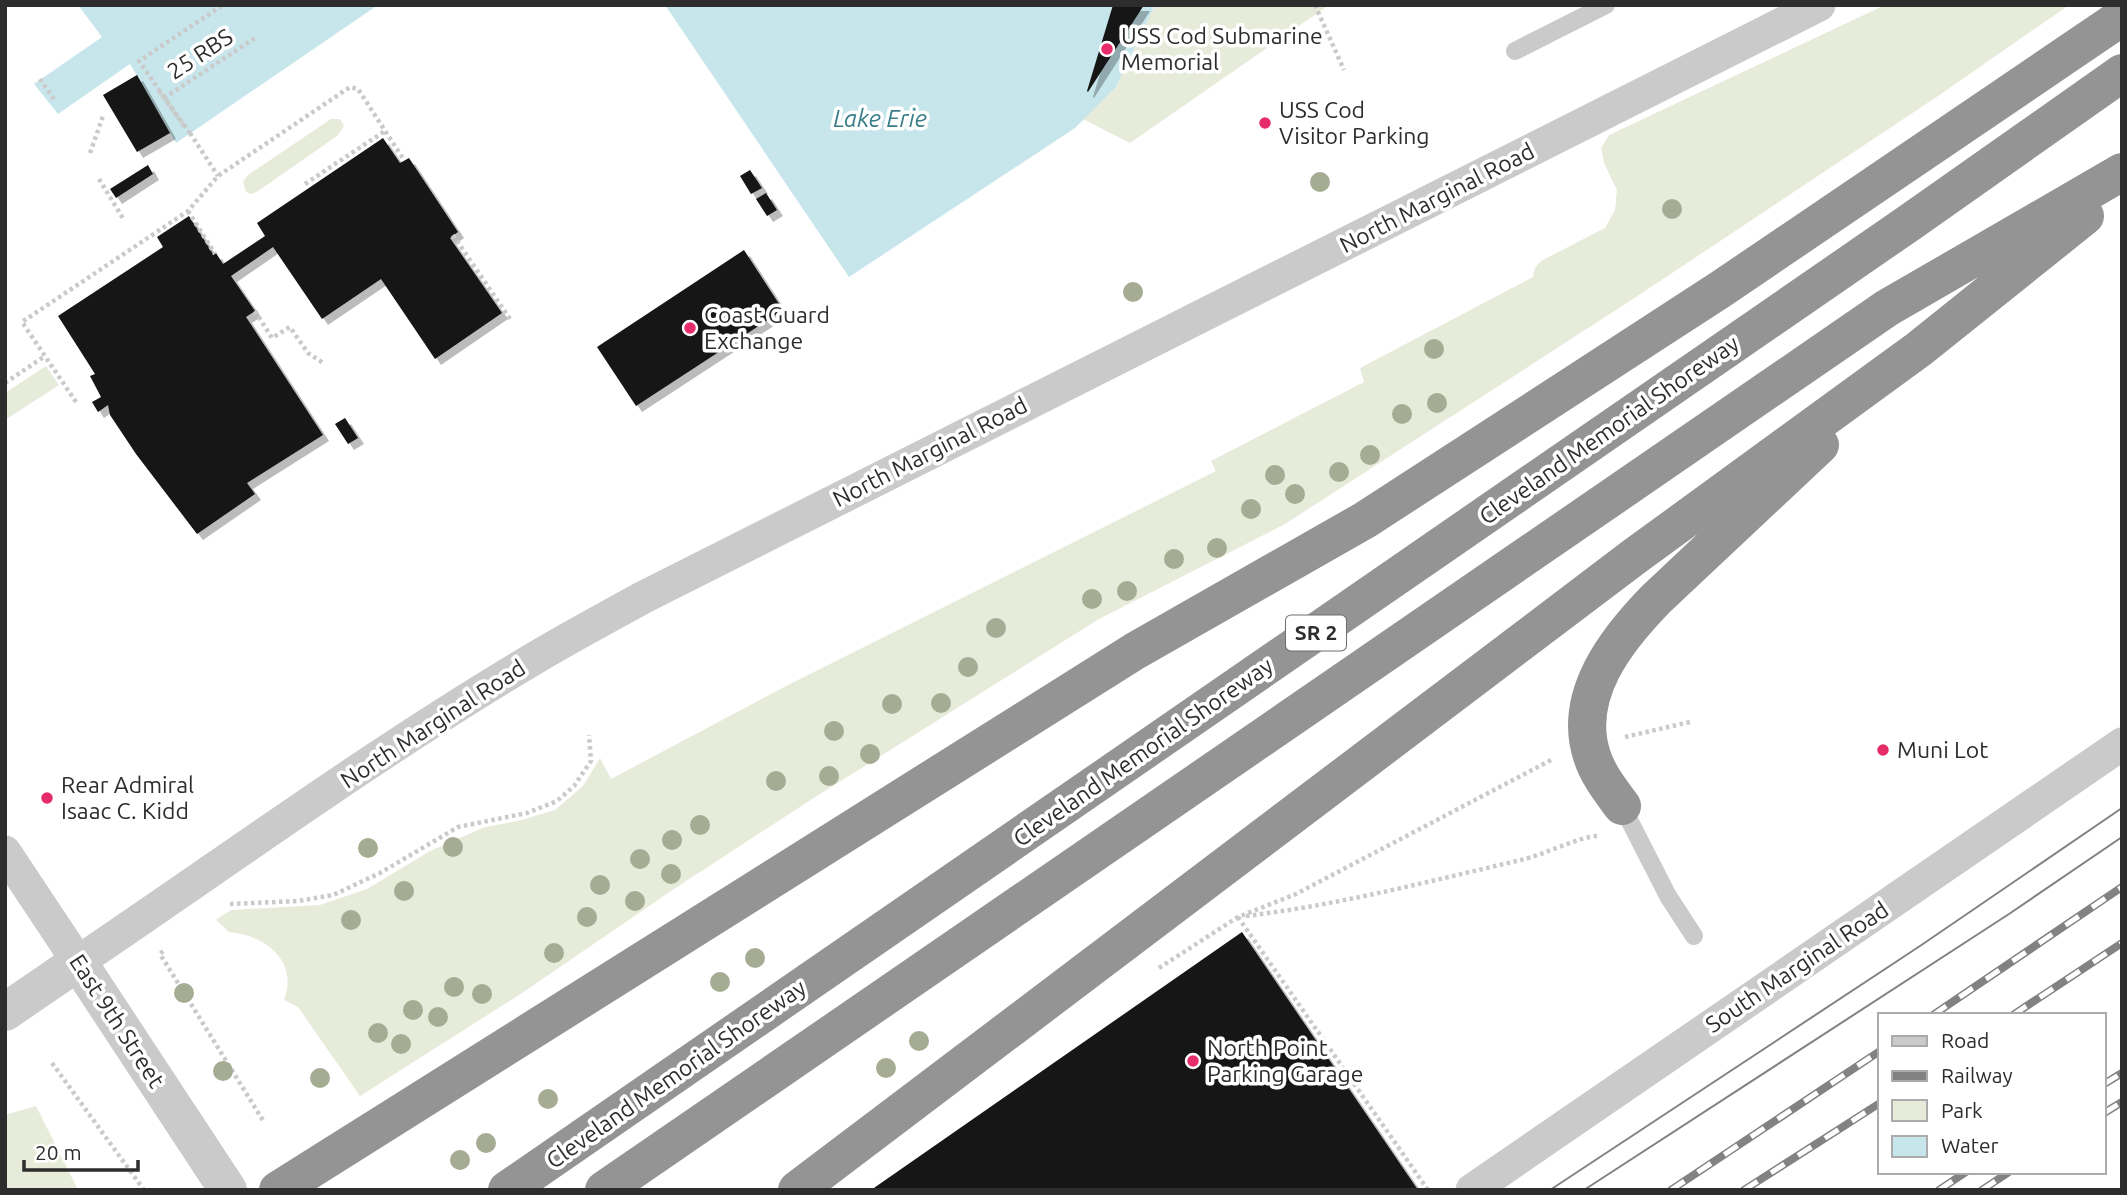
<svg xmlns="http://www.w3.org/2000/svg" width="2127" height="1195" font-family="Ubuntu,sans-serif">
	<style>
		.green { fill: #e7ebda }
		.water { fill: #c6e6eb }
		.building { fill: #141414; filter: url(#shadow) }
		.lines { fill: none; stroke-linecap: round; stroke-linejoin: round }
		.path { stroke: #cacaca; stroke-width: 4.5; stroke-dasharray: 3.5 3.5; stroke-linecap: butt }
		.service { stroke: #cacaca; stroke-width: 18 }
		.minor { stroke: #cacaca; stroke-width: 33 }
		.tertiary { stroke: #cacaca; stroke-width: 38 }
		.motorway { stroke: #949494; stroke-width: 38 }
		.tram { stroke: #828282; stroke-width: 2 }
		.rail-casing { stroke: #828282; stroke-width: 8 }
		.rail { stroke: #fff; stroke-width: 5; stroke-dasharray: 16; stroke-linecap: butt }
		.path-bridge { stroke: #cacaca; stroke-width: 4.5; stroke-dasharray: 3.5 3.5; stroke-linecap: butt }
		.tree { fill: #a5ac93 }
		.poi-dot { fill: #e62d6a; stroke: #fff; stroke-width: 2.5 }
		.labels { text-anchor: middle; stroke-width: 7; stroke-linejoin: round; paint-order: stroke }
		.shield { fill: #fff; stroke: #6c6c6c; stroke-width: 2 }
		.shield-label { font-size: 21px; font-weight: bold; fill: #2d2d2d }
		.poi-label { font-size: 23px; fill: #2d2d2d; stroke: #fff; text-anchor: start }
		.street-label { font-size: 23px; fill: #2d2d2d; stroke: #fff }
		.water-label { font-size: 24px; font-style: italic; fill: #397e89; stroke: #fff }
	</style>
	<defs>
		<filter id="shadow"><feDropShadow dx="6" dy="6" stdDeviation="0" flood-color="#0004"/></filter>
	</defs>
	<rect width="100%" height="100%" fill="#fff"/>
	<path class="green" d="M 1155,5 L 1329,5 L 1130,143 L 1083,119 L 1116,87 Z
		M 1885,5 L 2069,5 L 1938,96 L 1636,297 L 1285,524 L 1099,619 L 809,801 L 674,889 L 522,993 L 360,1096 L 298,1007 L 284,1000 C 299,960 264,935 229,932 L 216,920 L 231,910 L 320,905 L 367,889 L 430,851 L 485,827 L 518,821 L 555,810 L 583,786 L 600,758 L 611,779 L 786,686 L 1216,471 L 1211,461 L 1364,382 L 1360,368 L 1533,277 L 1535,268 L 1541,261 L 1605,228 L 1615,210 L 1617,190 L 1604,163 L 1601,148 L 1609,135 Z
		M 331,119 L 340,119 L 344,126 L 337,136 L 261,189 L 252,194 L 246,192 L 243,182 L 248,175 Z
		M 46,366 L 59,385 L 5,420 L 5,393 Z
		M 36,1106 L 78,1190 L 5,1190 L 5,1115 Z"/>
	<path class="water" d="M 78,5 L 378,5 L 176,143 L 130,64 L 58,114 L 34,84 L 102,37 Z
		M 665,5 L 1155,5 L 1116,87 L 1075,128 L 849,277 Z"/>
	<path class="building" d="M 1113,5 L 1144,5 L 1088,92 L 1087,91 Z
		M 137,75 L 170,133 L 137,152 L 103,95 Z
		M 383,138 L 400,163 L 409,158 L 458,232 L 450,238 L 502,313 L 435,359 L 381,279 L 322,319 L 273,247 L 231,276 L 255,311 L 246,317 L 323,435 L 247,483 L 255,494 L 197,534 L 136,454 L 110,415 L 108,405 L 98,412 L 92,402 L 101,397 L 90,376 L 95,374 L 58,316 L 163,247 L 157,237 L 189,216 L 213,254 L 216,253 L 223,264 L 265,236 L 257,223 Z
		M 148,165 L 153,174 L 116,198 L 110,189 Z
		M 750,170 L 762,188 L 751,194 L 740,176 Z
		M 766,193 L 777,210 L 767,216 L 756,199 Z
		M 744,250 L 783,310 L 636,406 L 597,347 Z
		M 345,418 L 358,438 L 348,444 L 335,424 Z
		M 1242,932 L 1418,1190 L 871,1190 Z"/>
	<g class="lines">
		<path class="path" d="M 1315,5 L 1344,70
			M 40,79 L 56,102
			M 164,98 L 255,38
			M 184,126 L 139,61 L 223,5
			M 190,133 L 218,176
			M 90,153 L 103,116
			M 99,179 L 124,220
			M 305,184 L 385,131
			M 188,211 L 215,254
			M 453,235 L 512,322
			M 255,311 L 272,338 L 290,327 L 308,353 L 323,363
			M 5,383 L 45,356
			M 76,402 L 22,322 L 188,211 L 218,176 L 350,87 L 358,89 L 404,160
			M 1625,737 L 1690,722
			M 230,904 L 298,901 L 333,895 L 380,873 L 458,827 L 527,813 L 557,801 L 574,786 L 591,761 L 589,735
			M 1246,916 C 1339,905 1430,881 1521,860 C 1543,855 1581,836 1598,836
			M 1238,917 L 1428,1190
			M 163,951 L 160,954 L 264,1122
			M 1159,968 L 1238,917 L 1296,894 L 1553,759
			M 52,1063 L 144,1190"/>
		<path class="service" d="M 1515,51 L 1606,5
			M 1622,806 L 1668,896 L 1694,936"/>
		<path class="minor" d="M 5,852 L 78,962 C 229,860 378,751 535,658 C 570,637 606,618 642,598 L 1819,5
			M 1472,1190 L 2122,744"/>
		<path class="tertiary" d="M 5,1012 L 78,962 L 228,1190"/>
		<path class="motorway" d="M 1622,806 C 1611,791 1598,775 1592,756 C 1572,695 1617,639 1656,599 L 1820,445
			M 278,1190 L 1135,651 L 1365,520 L 1721,289 L 2122,17
			M 507,1190 L 1909,223 L 2122,73
			M 604,1190 L 1887,308 L 2122,172
			M 797,1190 L 1635,556 L 1919,349 L 2085,216"/>
		<path class="tram" d="M 1550,1190 L 1920,946 L 2122,808
			M 1584,1190 L 2009,914 L 2122,837"/>
		<g class="rail-casing">
			<path id="rail" d="M 1933,1015 L 2122,887
				M 2013,1015 L 2122,943
				M 2104,1084 L 2122,1073
				M 2104,1113 L 2122,1102
				M 1671,1190 L 1880,1051
				M 1744,1190 L 1880,1103
				M 1939,1190 L 1966,1172
				M 1982,1190 L 2009,1172"/>
		</g>
		<use href="#rail" class="rail"/>
		<path class="path-bridge" d="M 159,91 L 190,133"/>
	</g>
	<g class="tree">
		<circle cx="1320" cy="182" r="10"/>
		<circle cx="1672" cy="209" r="10"/>
		<circle cx="1133" cy="292" r="10"/>
		<circle cx="1434" cy="349" r="10"/>
		<circle cx="1437" cy="403" r="10"/>
		<circle cx="1402" cy="414" r="10"/>
		<circle cx="1370" cy="455" r="10"/>
		<circle cx="1339" cy="472" r="10"/>
		<circle cx="1275" cy="475" r="10"/>
		<circle cx="1295" cy="494" r="10"/>
		<circle cx="1251" cy="509" r="10"/>
		<circle cx="1217" cy="548" r="10"/>
		<circle cx="1174" cy="559" r="10"/>
		<circle cx="1127" cy="591" r="10"/>
		<circle cx="1092" cy="599" r="10"/>
		<circle cx="996" cy="628" r="10"/>
		<circle cx="968" cy="667" r="10"/>
		<circle cx="941" cy="703" r="10"/>
		<circle cx="892" cy="704" r="10"/>
		<circle cx="834" cy="731" r="10"/>
		<circle cx="870" cy="754" r="10"/>
		<circle cx="829" cy="776" r="10"/>
		<circle cx="776" cy="781" r="10"/>
		<circle cx="700" cy="825" r="10"/>
		<circle cx="672" cy="840" r="10"/>
		<circle cx="453" cy="847" r="10"/>
		<circle cx="368" cy="848" r="10"/>
		<circle cx="640" cy="859" r="10"/>
		<circle cx="671" cy="874" r="10"/>
		<circle cx="600" cy="885" r="10"/>
		<circle cx="404" cy="891" r="10"/>
		<circle cx="635" cy="901" r="10"/>
		<circle cx="587" cy="917" r="10"/>
		<circle cx="351" cy="920" r="10"/>
		<circle cx="554" cy="953" r="10"/>
		<circle cx="755" cy="958" r="10"/>
		<circle cx="720" cy="982" r="10"/>
		<circle cx="454" cy="987" r="10"/>
		<circle cx="184" cy="993" r="10"/>
		<circle cx="482" cy="994" r="10"/>
		<circle cx="413" cy="1010" r="10"/>
		<circle cx="438" cy="1017" r="10"/>
		<circle cx="378" cy="1033" r="10"/>
		<circle cx="919" cy="1041" r="10"/>
		<circle cx="401" cy="1044" r="10"/>
		<circle cx="886" cy="1068" r="10"/>
		<circle cx="223" cy="1071" r="10"/>
		<circle cx="320" cy="1078" r="10"/>
		<circle cx="548" cy="1099" r="10"/>
		<circle cx="486" cy="1143" r="10"/>
		<circle cx="460" cy="1160" r="10"/>
	</g>
	<g class="poi-dot">
		<circle cx="1107" cy="49" r="7"/>
		<circle cx="1265" cy="123" r="7"/>
		<circle cx="690" cy="328" r="7"/>
		<circle cx="1883" cy="750" r="7"/>
		<circle cx="47" cy="798" r="7"/>
		<circle cx="1193" cy="1061" r="7"/>
	</g>
	<g class="labels">
		<rect class="shield" x="1286" y="615.5" width="60" height="35" rx="5"/>
		<g class="shield-label">
			<text x="1316" y="640">SR 2</text>
		</g>
		<g class="poi-label">
			<text x="1121" y="44">USS Cod Submarine<tspan x="1121" dy="26">Memorial</tspan></text>
			<text x="1279" y="118">USS Cod<tspan x="1279" dy="26">Visitor Parking</tspan></text>
			<text x="704" y="323">Coast Guard<tspan x="704" dy="26">Exchange</tspan></text>
			<text x="1897" y="758">Muni Lot</text>
			<text x="61" y="793">Rear Admiral<tspan x="61" dy="26">Isaac C. Kidd</tspan></text>
			<text x="1207" y="1056">North Point<tspan x="1207" dy="26">Parking Garage</tspan></text>
		</g>
		<g class="street-label">
			<text transform="translate(200 54) rotate(-33)" y="8">25 RBS</text>
			<text transform="translate(1437 198) rotate(-27)" y="8">North Marginal Road</text>
			<text transform="translate(1609 430) rotate(-35)" y="8">Cleveland Memorial Shoreway</text>
			<text transform="translate(930 452) rotate(-27)" y="8">North Marginal Road</text>
			<text transform="translate(433 724) rotate(-33)" y="8">North Marginal Road</text>
			<text transform="translate(1143 752) rotate(-35)" y="8">Cleveland Memorial Shoreway</text>
			<text transform="translate(1797 967) rotate(-34)" y="8">South Marginal Road</text>
			<text transform="translate(117 1021) rotate(57)" y="8">East 9th Street</text>
			<text transform="translate(676 1074) rotate(-35)" y="8">Cleveland Memorial Shoreway</text>
		</g>
		<g class="water-label">
			<text x="880" y="127">Lake Erie</text>
		</g>
	</g>
	<rect width="2127" height="1195" fill="none" stroke="#2d2d2d" stroke-width="14"/>
	<rect x="1878" y="1013" width="228" height="161" fill="#ffffff" stroke="#ababab" stroke-width="2"/>
	<rect x="1892" y="1036" width="35" height="10" fill="#cacaca" stroke="#ababab" stroke-width="2"/>
	<text x="1941" y="1048" font-size="21" fill="#2d2d2d">Road</text>
	<rect x="1892" y="1071" width="35" height="10" fill="#828282" stroke="#ababab" stroke-width="2"/>
	<text x="1941" y="1083" font-size="21" fill="#2d2d2d">Railway</text>
	<rect x="1892" y="1100" width="35" height="21" fill="#e7ebda" stroke="#ababab" stroke-width="2"/>
	<text x="1941" y="1118" font-size="21" fill="#2d2d2d">Park</text>
	<rect x="1892" y="1136" width="35" height="21" fill="#c6e6eb" stroke="#ababab" stroke-width="2"/>
	<text x="1941" y="1153" font-size="21" fill="#2d2d2d">Water</text>
	<path d="M24 1160v10h114v-10" fill="none" stroke="#2d2d2d" stroke-width="3.5"/>
	<text x="35" y="1160" font-size="21" fill="#2d2d2d" stroke="#ffffff" stroke-width="5" paint-order="stroke">20 m</text>
</svg>
